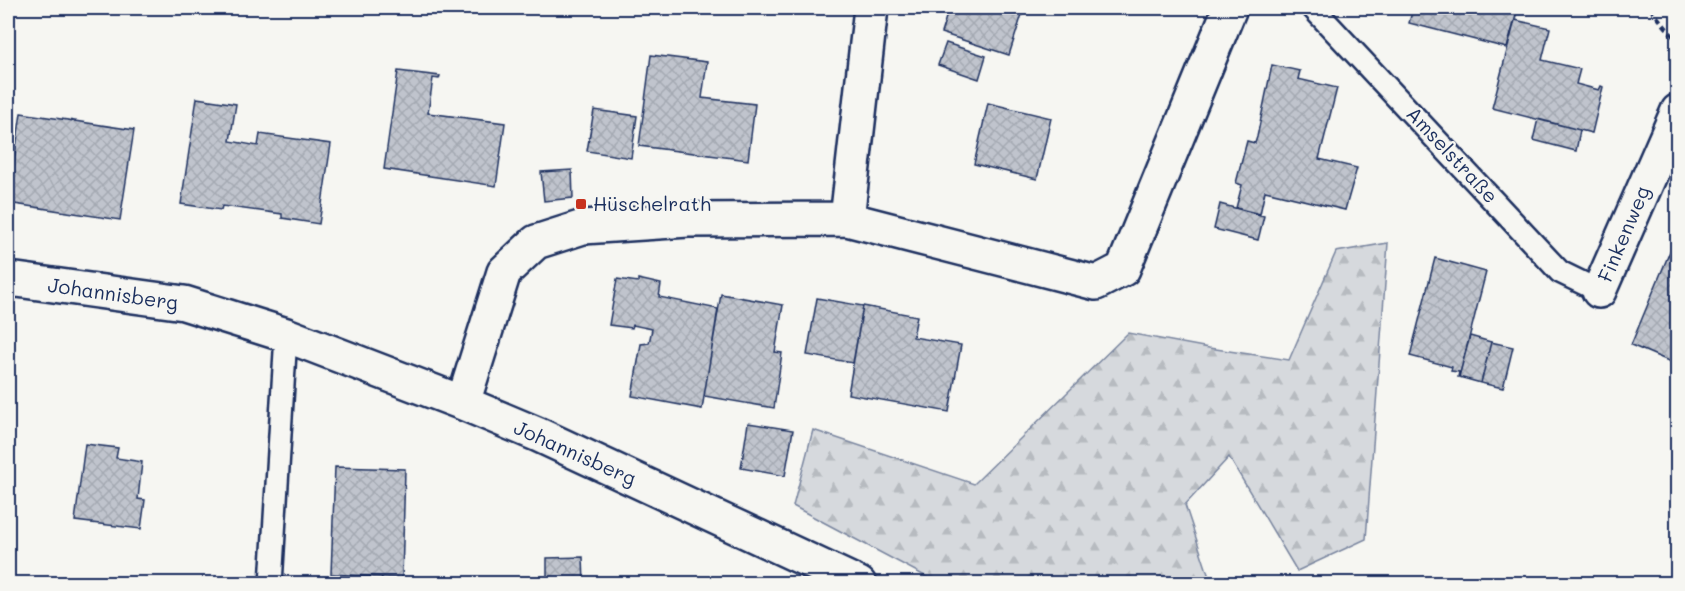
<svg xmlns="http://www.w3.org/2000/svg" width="1685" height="591" font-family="Mali,sans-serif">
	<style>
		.forest { fill: url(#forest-firs); stroke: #78849e; stroke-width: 1.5 }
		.building { fill: url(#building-cross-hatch); stroke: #1b2f5e; stroke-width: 1.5 }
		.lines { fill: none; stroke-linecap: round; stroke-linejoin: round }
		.service-casing { stroke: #1b2f5e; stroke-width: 26 }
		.minor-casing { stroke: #1b2f5e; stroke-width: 38 }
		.path { stroke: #1b2f5e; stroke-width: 4; stroke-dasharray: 6 4.5; stroke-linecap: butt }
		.service { stroke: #f6f6f2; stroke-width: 21 }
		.minor { stroke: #f6f6f2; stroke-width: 33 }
		.poi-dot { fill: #c8321e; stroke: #f6f6f2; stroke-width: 2 }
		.labels { text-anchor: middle; stroke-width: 4.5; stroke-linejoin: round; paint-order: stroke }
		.street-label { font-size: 20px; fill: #1b2f5e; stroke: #f6f6f2 }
		.poi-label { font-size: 20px; fill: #1b2f5e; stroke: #f6f6f2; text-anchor: start }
	</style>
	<defs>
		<pattern id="forest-firs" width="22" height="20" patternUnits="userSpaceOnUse" patternTransform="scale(1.5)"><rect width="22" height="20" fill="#d6d9dd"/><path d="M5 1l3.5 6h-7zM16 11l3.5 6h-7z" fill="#b7bbc0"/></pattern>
		<pattern id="building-cross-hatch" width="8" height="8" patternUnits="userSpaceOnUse" patternTransform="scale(1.5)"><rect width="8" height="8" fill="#c0c4cd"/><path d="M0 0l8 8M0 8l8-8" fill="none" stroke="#a4a9b2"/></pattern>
	</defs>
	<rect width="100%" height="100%" fill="#f6f6f2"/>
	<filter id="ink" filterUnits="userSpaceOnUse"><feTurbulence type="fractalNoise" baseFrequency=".0167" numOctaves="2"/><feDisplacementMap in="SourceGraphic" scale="12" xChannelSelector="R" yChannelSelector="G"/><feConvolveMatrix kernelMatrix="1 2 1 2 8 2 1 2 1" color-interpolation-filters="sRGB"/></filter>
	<g filter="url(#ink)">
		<path class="forest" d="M 1388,243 L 1366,539 L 1297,571 L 1229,457 L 1185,505 L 1211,583 L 938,583 L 793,506 L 813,430 L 974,484 L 1128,333 L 1209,348 L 1289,360 L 1336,252 Z"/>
		<path class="building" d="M 949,8 L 1024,8 L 1009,55 L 941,33 Z
			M 1413,8 L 1518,8 L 1507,48 L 1409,23 Z
			M 1515,20 L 1550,28 L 1542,60 L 1580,69 L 1576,84 L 1599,90 L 1601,86 L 1603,87 L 1592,133 L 1492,108 Z
			M 946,43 L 986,56 L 979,79 L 938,65 Z
			M 651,55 L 707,62 L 702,98 L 755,104 L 748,160 L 639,146 Z
			M 1272,65 L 1300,71 L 1298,79 L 1337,88 L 1319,159 L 1357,168 L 1345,210 L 1265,191 L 1260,214 L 1236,208 L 1242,185 L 1236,183 L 1247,141 L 1255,143 L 1257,137 Z
			M 398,71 L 440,76 L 439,79 L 433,78 L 428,113 L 505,123 L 496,186 L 384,169 Z
			M 197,98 L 236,104 L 230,141 L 258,146 L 260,134 L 331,144 L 319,224 L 282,218 L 282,214 L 222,206 L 221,210 L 181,204 Z
			M 988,103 L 1051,118 L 1037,179 L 974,164 Z
			M 594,110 L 637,116 L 631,158 L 587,151 Z
			M 21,113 L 134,130 L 120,220 L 8,203 Z
			M 1538,119 L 1580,130 L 1576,151 L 1533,140 Z
			M 572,170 L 573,198 L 544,201 L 541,172 Z
			M 1220,204 L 1264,216 L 1258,240 L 1214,229 Z
			M 1678,232 L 1678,365 L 1631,345 Z
			M 1435,258 L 1486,272 L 1459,377 L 1458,377 L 1459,372 L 1451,371 L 1452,367 L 1410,356 Z
			M 617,279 L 638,282 L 638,279 L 661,284 L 659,297 L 718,309 L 702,409 L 632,396 L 641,344 L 649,343 L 652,329 L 633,325 L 632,328 L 609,325 Z
			M 721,294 L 783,305 L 775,352 L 782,353 L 774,408 L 704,396 Z
			M 817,298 L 863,306 L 853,363 L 807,355 Z
			M 863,306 L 917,316 L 913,337 L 961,345 L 949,412 L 848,394 Z
			M 1470,336 L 1491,342 L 1481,383 L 1459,377 Z
			M 1491,342 L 1513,347 L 1503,388 L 1481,383 Z
			M 748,423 L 793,430 L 785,476 L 741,468 Z
			M 85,444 L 118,448 L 116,458 L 142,462 L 138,499 L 145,500 L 141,529 L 75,521 Z
			M 335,467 L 405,469 L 402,578 L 331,574 Z
			M 583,557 L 584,584 L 547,584 L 547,558 Z
			M 342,575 L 382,577 L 381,584 L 342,584 Z"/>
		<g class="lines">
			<g class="service-casing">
				<path id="service" d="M 1313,8 L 1560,272 L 1599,291
					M 271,584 L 286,335"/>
			</g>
			<g class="minor-casing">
				<path id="minor" d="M 847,219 L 871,8
					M 8,281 L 17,280 L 184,303 L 286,335 L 463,403 L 539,435 L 859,584
					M 1599,291 L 1678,111
					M 463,403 L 504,272 L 536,242 L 583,227 L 688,220 L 847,219 L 1096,283 L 1123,269 L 1230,8"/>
			</g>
			<path class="path" d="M 1650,8 L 1678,42"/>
			<use href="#service" class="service"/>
			<use href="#minor" class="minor"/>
		</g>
	</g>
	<rect class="poi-dot" x="575" y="198" width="12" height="12" rx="3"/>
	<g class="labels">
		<g class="street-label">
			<text transform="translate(1452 155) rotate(47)" y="7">Amselstraße</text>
			<text transform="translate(1624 234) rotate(-67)" y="7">Finkenweg</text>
			<text transform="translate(113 294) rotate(8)" y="7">Johannisberg</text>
			<text transform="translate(575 453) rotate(24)" y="7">Johannisberg</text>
		</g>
		<g class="poi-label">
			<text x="593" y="211">Hüschelrath</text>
		</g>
	</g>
	<rect width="1685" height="591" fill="none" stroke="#f6f6f2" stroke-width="30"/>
	<rect x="15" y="15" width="1655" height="561" fill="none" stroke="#1b2f5e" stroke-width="2" filter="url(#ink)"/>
</svg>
